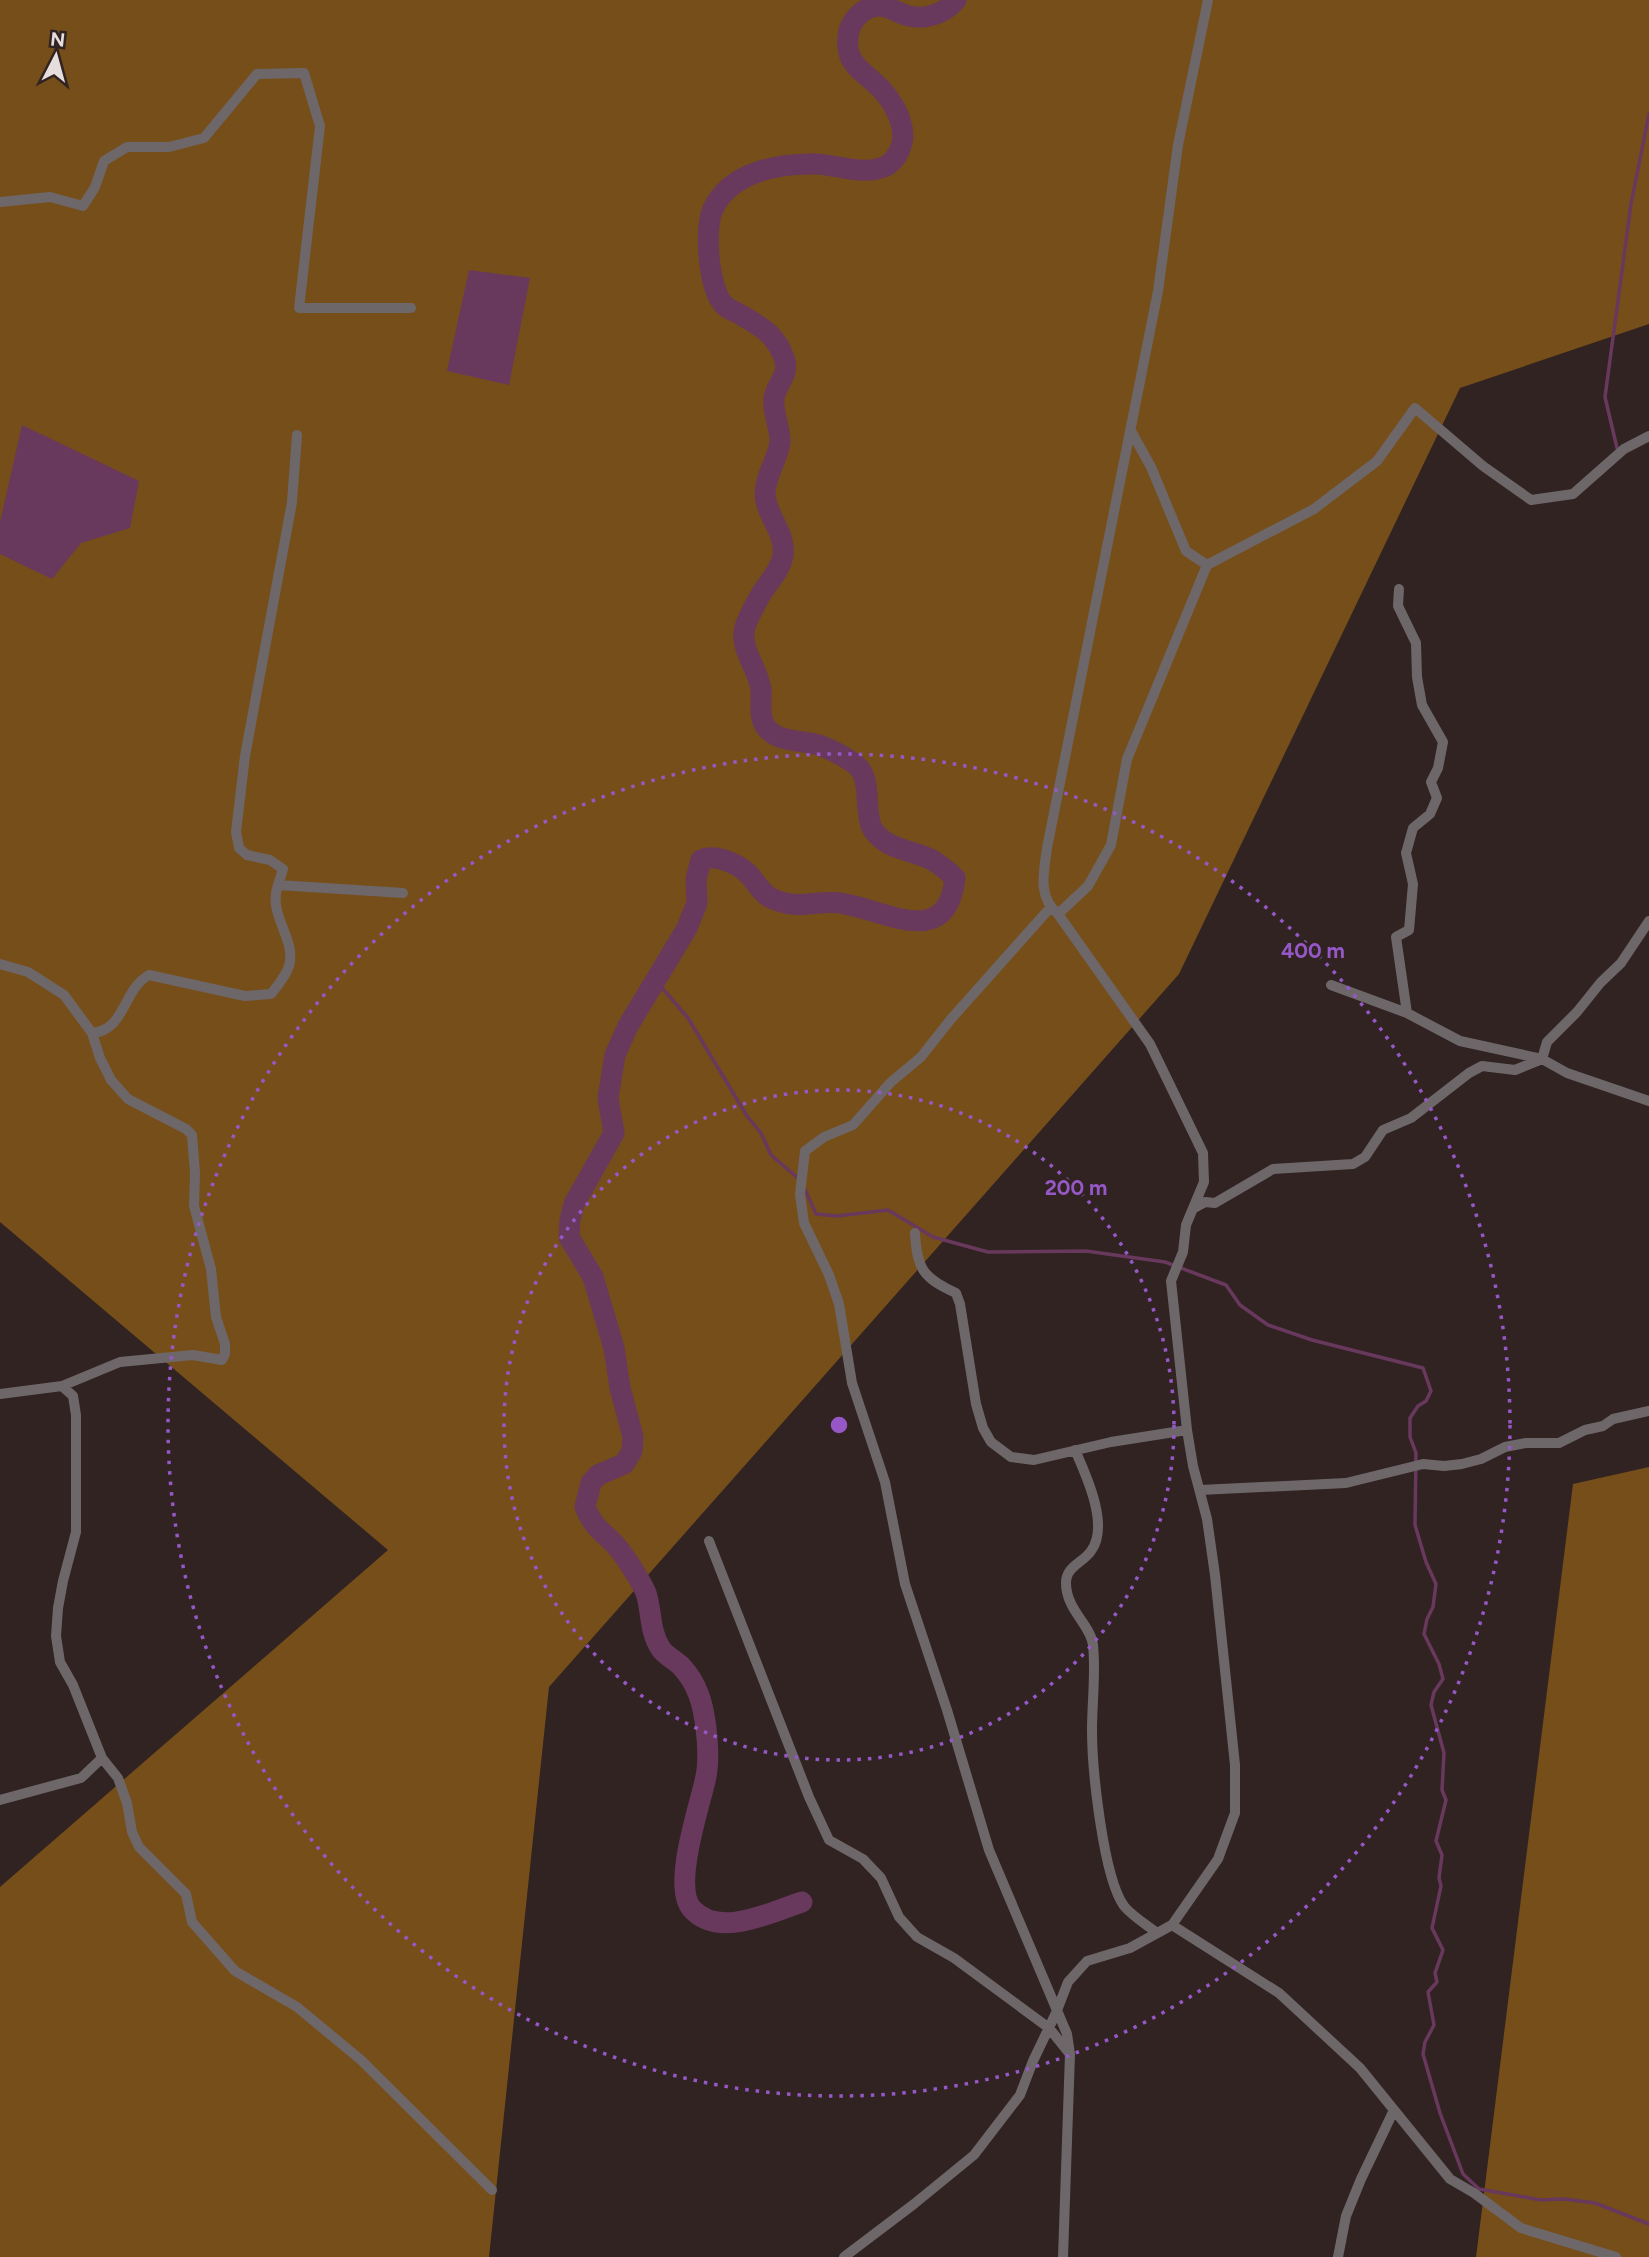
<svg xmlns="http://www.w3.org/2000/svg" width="1649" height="2257" font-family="Figtree,sans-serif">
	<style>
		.forest { fill: #764e1a }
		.water { fill: #69385d }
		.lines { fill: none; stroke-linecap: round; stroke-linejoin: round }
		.stream { stroke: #69385d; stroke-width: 3.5 }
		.river { stroke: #69385d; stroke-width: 21 }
		.street { stroke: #6e6769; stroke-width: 10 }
		.ring { fill: none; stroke: #9658c6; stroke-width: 3.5; stroke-dasharray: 3.5 7 }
		.centre { fill: #9658c6; stroke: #302322; stroke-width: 3.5 }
		.ring-label { font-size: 21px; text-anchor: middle; font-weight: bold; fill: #9658c6; stroke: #302322; stroke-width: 5; stroke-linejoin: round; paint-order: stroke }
	</style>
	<rect width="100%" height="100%" fill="#302322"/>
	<path class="forest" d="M 0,0 L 1649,0 L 1649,324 L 1460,388 L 1179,974 L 549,1687 L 489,2257 L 0,2257 L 0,1887 L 388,1550 L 0,1222 Z
		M 1649,1467 L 1649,2257 L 1476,2257 L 1573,1484 Z"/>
	<path class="water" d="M 469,270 L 530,278 L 509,385 L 447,371 Z
		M 22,425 L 139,481 L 130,528 L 81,543 L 52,579 L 0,554 L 0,522 Z"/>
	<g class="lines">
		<path class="stream" d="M 1617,448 L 1605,397 L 1631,204 L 1649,114
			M 657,977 L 663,989 L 688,1018 L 747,1116 L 761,1133 L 771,1155 L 799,1179
			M 803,1185 L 816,1214 L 837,1216 L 888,1210 L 933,1237 L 988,1252 L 1086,1251 L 1165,1262 L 1226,1285 L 1240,1305 L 1268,1325 L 1312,1340 L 1423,1368 L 1431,1391 L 1426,1401 L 1418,1406 L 1410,1418 L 1410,1437 L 1416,1453 L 1415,1525 L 1426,1562 L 1436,1584 L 1433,1607 L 1427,1619 L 1424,1634 L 1439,1664 L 1443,1679 L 1434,1692 L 1431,1705 L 1444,1753 L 1442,1790 L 1446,1800 L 1436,1841 L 1442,1855 L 1439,1878 L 1441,1886 L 1432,1928 L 1443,1950 L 1435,1973 L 1437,1982 L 1428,1992 L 1434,2025 L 1425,2042 L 1423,2054 L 1440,2113 L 1463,2174 L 1479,2189 L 1541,2200 L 1564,2199 L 1595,2203 L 1649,2224"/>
		<path class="river" d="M 802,1902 C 771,1912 719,1939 692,1909 C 672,1887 699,1808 705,1781 C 709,1765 708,1744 706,1728 C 703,1704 698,1684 681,1666 C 675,1660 666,1656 661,1649 C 649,1631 652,1611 646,1593 C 641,1581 626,1558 618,1548 C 604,1531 595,1531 585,1507 L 591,1483 L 598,1475 L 624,1464 L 632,1451 L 633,1437 L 620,1388 L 614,1348 L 593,1277 L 569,1237 L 570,1220 L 574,1204 L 614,1133 L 608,1098 L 615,1055 L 628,1026 L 687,928 L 697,903 L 696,879 L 701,860 C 714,854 734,862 745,871 C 755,879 760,893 771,898 C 798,911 814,900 840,903 C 884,909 947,952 955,878 C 946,869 935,860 923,856 C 904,849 883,847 872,828 C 863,809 873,779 856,765 C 846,757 827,747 815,744 C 797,740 772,742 763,722 C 759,711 762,700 761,689 C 758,670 742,651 744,632 C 745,622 755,605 760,596 C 767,583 780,572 783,556 C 786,531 766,517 765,494 C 765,477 777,460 780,443 C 781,429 772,413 774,398 C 776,384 789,376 785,361 C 777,335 762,327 741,315 C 736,312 728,309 724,305 C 708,288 704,228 713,209 C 730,172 779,163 816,164 C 839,165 866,177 888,165 C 895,160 900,151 902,143 C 906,125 894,103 882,90 C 872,78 856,71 850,56 C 848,51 847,42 848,37 C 849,22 862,7 878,6 C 889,5 898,14 909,16 C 927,20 945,13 956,0"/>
		<path class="street" d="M 0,202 L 50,197 L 83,206 L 95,187 L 104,161 L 127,147 L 169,147 L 204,138 L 257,74 L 304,73 L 320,126 L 299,308 L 411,308
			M 1207,565 L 1314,509 L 1377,461 L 1415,408 L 1483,466 L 1531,500 L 1573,494 L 1624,449 L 1649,436
			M 1399,589 L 1398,606 L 1416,643 L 1417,677 L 1422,705 L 1443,742 L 1438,768 L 1431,782 L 1437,798 L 1430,814 L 1413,828 L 1406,853 L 1413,884 L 1409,930 L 1396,937 L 1407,1013
			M 278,885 L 283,869 L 270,860 L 247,855 L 239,848 L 236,832 L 245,756 L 292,502 L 297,435
			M 1050,908 L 951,1019 L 921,1057 L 891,1082 L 853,1125 L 824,1137 L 805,1151 L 800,1194 L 804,1223 L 829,1275 L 839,1304 L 852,1383 L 885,1482 L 905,1584 L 947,1710 L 989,1850 L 1067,2034 L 1070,2054 L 1063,2257
			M 1058,914 L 1088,886 L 1111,845 L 1127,759 L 1207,565 L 1186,551 L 1151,467 L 1131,431
			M 0,964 L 28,972 L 64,995 L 92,1033 L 100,1058 L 111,1080 L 128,1099 L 186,1129 L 192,1135 L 195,1173 L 194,1206 L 211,1269 L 216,1317 L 225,1344 L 225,1354 L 222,1360 L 193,1355 L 120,1362 L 62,1386 L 73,1396 L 76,1415 L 76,1532 L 63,1581 L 58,1608 L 56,1636 L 60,1662 L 73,1685 L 102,1758 L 81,1778 L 0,1800
			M 1331,985 L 1407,1013 L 1460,1041 L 1542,1059 L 1547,1042 L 1577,1012 L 1601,982 L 1621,963 L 1649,921
			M 92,1033 C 126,1030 122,990 149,975 L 245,996 L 271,994 C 278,985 286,976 289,966 C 297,939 267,915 278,885 L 403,893
			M 1194,1208 L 1205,1202 L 1215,1203 L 1273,1169 L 1353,1164 L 1365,1157 L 1383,1130 L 1411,1118 L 1469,1073 L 1482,1066 L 1515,1070 L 1542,1059 L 1567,1073 L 1649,1101
			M 915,1233 C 917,1269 923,1278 956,1293 L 960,1304 L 976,1404 L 983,1428 L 991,1442 L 1011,1457 L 1034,1460 L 1111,1442 L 1187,1430
			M 0,1394 L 62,1386
			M 1075,1450 C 1086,1475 1110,1526 1091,1551 C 1083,1563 1066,1566 1066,1583 C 1066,1610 1091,1625 1093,1645 C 1096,1673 1092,1702 1092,1730 C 1092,1768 1103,1877 1124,1906 C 1132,1916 1147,1925 1157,1933
			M 1200,1490 L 1346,1483 L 1423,1464 L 1444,1466 L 1462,1464 L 1481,1459 L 1505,1447 L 1526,1443 L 1559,1443 L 1585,1430 L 1603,1426 L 1613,1419 L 1649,1411
			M 709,1541 L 809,1797 L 829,1840 L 863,1859 L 881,1878 L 899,1917 L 917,1937 L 954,1958 L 1049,2028 L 1070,2054
			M 102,1758 L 118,1778 L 127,1803 L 132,1832 L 139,1847 L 186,1894 L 192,1922 L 235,1971 L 297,2007 L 361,2060 L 492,2190
			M 1172,1925 L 1279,1993 L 1360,2068 L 1450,2179 L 1474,2193 L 1521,2228 L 1616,2257
			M 844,2257 L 914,2204 L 974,2155 L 1020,2095 L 1033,2061 L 1056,2013 L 1068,1982 L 1087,1961 L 1130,1948 L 1172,1925 L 1218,1859 L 1235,1813 L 1235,1765 L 1215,1575 L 1207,1519 L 1193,1466 L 1187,1430 L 1171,1281 L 1183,1252 L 1186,1225 L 1204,1182 L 1203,1153 L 1150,1044 L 1058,914 C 1037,896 1044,872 1047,848 L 1158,291 L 1178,145 L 1208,0
			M 1338,2257 L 1346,2216 L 1361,2179 L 1394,2110"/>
	</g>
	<g class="ring">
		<circle cx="839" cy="1425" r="335"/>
		<circle cx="839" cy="1425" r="671"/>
	</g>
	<circle cx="839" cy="1425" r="10" class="centre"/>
	<g class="ring-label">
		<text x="1313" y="958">400 m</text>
		<text x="1076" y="1195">200 m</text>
	</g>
	<g transform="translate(56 56) rotate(6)" stroke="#302322" stroke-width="5" paint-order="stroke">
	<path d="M0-5L12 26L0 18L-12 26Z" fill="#e6dddd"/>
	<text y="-10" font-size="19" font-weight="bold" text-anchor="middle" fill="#e6dddd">N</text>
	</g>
</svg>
